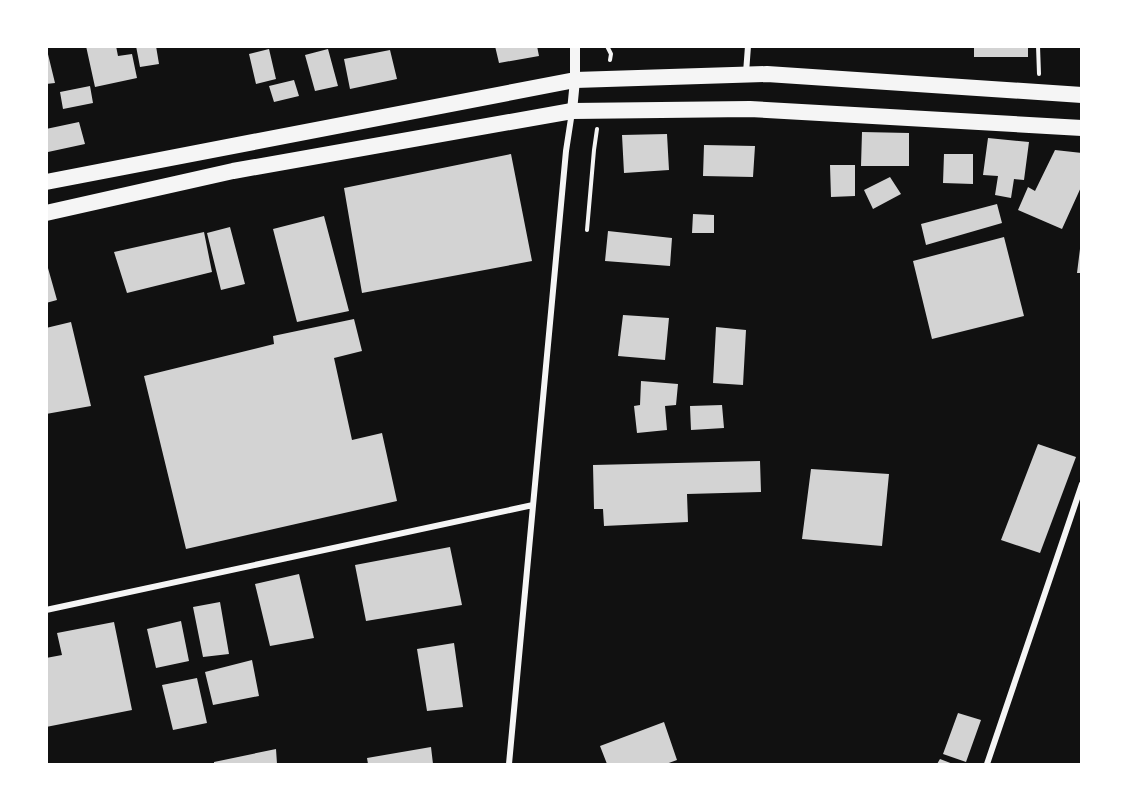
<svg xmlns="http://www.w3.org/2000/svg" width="1128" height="811" font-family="Signika,sans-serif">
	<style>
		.building { fill: #d3d3d3 }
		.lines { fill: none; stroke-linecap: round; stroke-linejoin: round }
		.path { stroke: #f5f5f5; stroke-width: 4 }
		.minor { stroke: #f5f5f5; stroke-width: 6 }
		.tertiary { stroke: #f5f5f5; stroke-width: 10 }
		.trunk { stroke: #f5f5f5; stroke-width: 16 }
	</style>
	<rect width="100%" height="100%" fill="#111"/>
	<path class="building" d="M 46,46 L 55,83 L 46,84 Z
		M 86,46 L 116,46 L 118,56 L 132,54 L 137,78 L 95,87 Z
		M 136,46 L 156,46 L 159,64 L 140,67 Z
		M 495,46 L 537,46 L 539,56 L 499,63 Z
		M 974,46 L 1028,46 L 1028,57 L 974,57 Z
		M 269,49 L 276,79 L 256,84 L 249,54 Z
		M 328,49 L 338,86 L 315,91 L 305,55 Z
		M 390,50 L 397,79 L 350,89 L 344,59 Z
		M 294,80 L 299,96 L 274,102 L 269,86 Z
		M 90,86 L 93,103 L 63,109 L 60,92 Z
		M 79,122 L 85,144 L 48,152 L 46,129 Z
		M 862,132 L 909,133 L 909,166 L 861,166 Z
		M 667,134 L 669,170 L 624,173 L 622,135 Z
		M 988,138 L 1029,142 L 1024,180 L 1014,179 L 1011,198 L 995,195 L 998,176 L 983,175 Z
		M 704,145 L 755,146 L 753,177 L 703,176 Z
		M 1055,150 L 1082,153 L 1082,185 L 1062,229 L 1018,210 L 1028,187 L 1035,191 Z
		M 511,154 L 532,261 L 362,293 L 344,188 Z
		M 944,154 L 973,154 L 973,184 L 943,183 Z
		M 830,165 L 855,165 L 855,196 L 831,197 Z
		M 890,177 L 901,194 L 873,209 L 864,190 Z
		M 997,204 L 1002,223 L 926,245 L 921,224 Z
		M 693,214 L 714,215 L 714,233 L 692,233 Z
		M 324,216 L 349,311 L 297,322 L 273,229 Z
		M 230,227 L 245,284 L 221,290 L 207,233 Z
		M 608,231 L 672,238 L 670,266 L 605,261 Z
		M 204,232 L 212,272 L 127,293 L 114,252 Z
		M 1004,237 L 1024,316 L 932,339 L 913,261 Z
		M 1080,249 L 1082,249 L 1082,273 L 1077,273 Z
		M 46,261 L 57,300 L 46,303 Z
		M 623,315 L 669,318 L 665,360 L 618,356 Z
		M 354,319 L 362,351 L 334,358 L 352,440 L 382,433 L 397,501 L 186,549 L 144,376 L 274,344 L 273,336 Z
		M 71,322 L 91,406 L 46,414 L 46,328 Z
		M 716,327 L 746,330 L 743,385 L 713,383 Z
		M 641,381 L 678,384 L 676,405 L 665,406 L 667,430 L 637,433 L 634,406 L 640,405 Z
		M 722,405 L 724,428 L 691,430 L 690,406 Z
		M 1038,444 L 1076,457 L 1040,553 L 1001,540 Z
		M 760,461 L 761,492 L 687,494 L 688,522 L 604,526 L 603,509 L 594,509 L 593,465 Z
		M 811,469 L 889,474 L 882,546 L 802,539 Z
		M 450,547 L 462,605 L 366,621 L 355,565 Z
		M 299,574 L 314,638 L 270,646 L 255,584 Z
		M 220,602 L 229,654 L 203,657 L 193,607 Z
		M 181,621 L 189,661 L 156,668 L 147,629 Z
		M 114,622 L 132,710 L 46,727 L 46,658 L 62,655 L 57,633 Z
		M 454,643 L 463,707 L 427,711 L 417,649 Z
		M 252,660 L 259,696 L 213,705 L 205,672 Z
		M 197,678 L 207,723 L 173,730 L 162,685 Z
		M 958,713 L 981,720 L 966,762 L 943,754 Z
		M 664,722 L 677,760 L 666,764 L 607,764 L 600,746 Z
		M 431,747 L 433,764 L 368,764 L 367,758 Z
		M 276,749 L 277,764 L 214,764 L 214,762 Z
		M 940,759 L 953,764 L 937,764 Z"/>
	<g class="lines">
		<path class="path" d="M 607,46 L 611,54 L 610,60
			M 1038,46 L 1039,74
			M 587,230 L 594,150 L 597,129"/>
		<path class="minor" d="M 746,73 L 748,46
			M 46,610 L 533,505
			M 509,764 L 566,151 L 572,112
			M 987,764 L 1082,484"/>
		<path class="tertiary" d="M 572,111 L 575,80 L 575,46"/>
		<path class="trunk" d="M 46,182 L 575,80 L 767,74 L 1082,95
			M 46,213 L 233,171 L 572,111 L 750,109 L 1082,128"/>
	</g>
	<rect width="1128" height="811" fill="none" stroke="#ffffff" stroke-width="96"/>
</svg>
